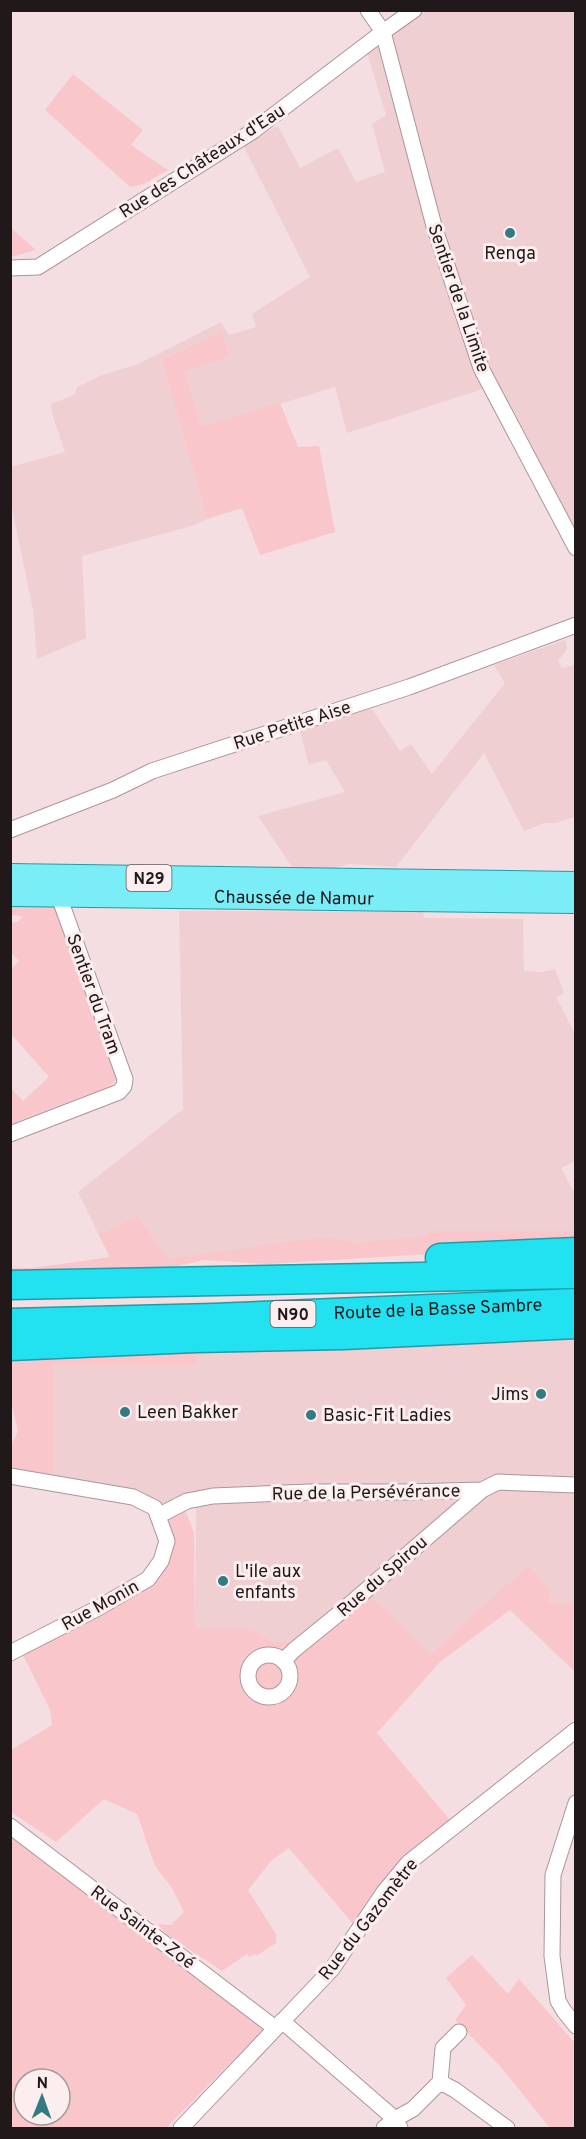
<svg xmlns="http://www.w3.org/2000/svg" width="586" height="2139" font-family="Overpass,sans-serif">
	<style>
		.built { fill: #efcfd2 }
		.green { fill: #f9c6cc; fill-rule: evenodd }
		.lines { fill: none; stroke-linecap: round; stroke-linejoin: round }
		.street-casing { stroke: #ab9597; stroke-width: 17 }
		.primary-casing { stroke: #219ba5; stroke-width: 26 }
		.highway-casing { stroke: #219ba5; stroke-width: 31 }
		.street { stroke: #fff; stroke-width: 15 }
		.primary { stroke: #7aedf7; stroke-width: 24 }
		.highway { stroke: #22e1f1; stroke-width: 28 }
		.poi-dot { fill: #327b82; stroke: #fceeef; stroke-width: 2 }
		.labels { text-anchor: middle; stroke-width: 6; stroke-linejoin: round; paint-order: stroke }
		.shield { fill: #fceeef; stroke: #625859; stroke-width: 1.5 }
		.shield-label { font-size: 16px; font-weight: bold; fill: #201819 }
		.street-label { font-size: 18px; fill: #201819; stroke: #fceeef }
		.poi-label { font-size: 18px; fill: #201819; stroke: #fceeef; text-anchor: start }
	</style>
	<rect width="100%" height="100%" fill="#f5dee1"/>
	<path class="built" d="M 425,11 L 575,11 L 575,550 L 489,387 L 347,433 L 335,387 L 201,428 L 185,370 L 229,352 L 222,331 L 162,360 L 207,519 L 195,525 L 82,556 L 86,638 L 37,659 L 33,610 L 11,503 L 10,467 L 65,452 L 53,417 L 51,404 L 74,395 L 77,387 L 102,375 L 136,365 L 221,322 L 229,335 L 256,327 L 252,314 L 310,277 L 242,143 L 278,126 L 300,168 L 338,148 L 356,182 L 385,172 L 372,124 L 386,115 L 367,53 L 381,45 Z
		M 565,640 L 567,649 L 558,661 L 562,668 L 575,665 L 575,817 L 555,823 L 544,823 L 524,831 L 484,753 L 396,867 L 349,864 L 331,869 L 294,870 L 258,816 L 345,792 L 326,760 L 309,765 L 300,732 L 351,712 L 372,709 L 400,751 L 411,744 L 432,774 L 505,683 L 494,665 Z
		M 179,911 L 423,912 L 424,918 L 523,919 L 524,971 L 542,972 L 555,969 L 564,993 L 556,997 L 575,1034 L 575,1161 L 561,1168 L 575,1194 L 575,1231 L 427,1231 L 426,1236 L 395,1240 L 352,1243 L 323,1240 L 114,1266 L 78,1192 L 183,1109 Z
		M 575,1336 L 575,1604 L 549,1604 L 528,1567 L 430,1655 L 385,1609 L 360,1589 L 293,1643 L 272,1641 L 252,1629 L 195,1629 L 196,1508 L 185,1494 L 173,1503 L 146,1505 L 26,1478 L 53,1473 L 53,1364 L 196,1365 L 196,1344 Z"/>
	<path class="green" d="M 73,74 L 143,130 L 131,145 L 168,170 L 144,184 L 130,187 L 45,110 Z
		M 11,228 L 36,250 L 11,257 Z
		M 222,331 L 229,352 L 225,358 L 185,371 L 201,427 L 280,403 L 298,447 L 319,446 L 335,532 L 260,555 L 242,508 L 207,519 L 162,360 Z
		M 58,904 L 118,1073 L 116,1080 L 110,1086 L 11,1124 L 10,1087 L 23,1101 L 49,1077 L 11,1034 L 11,969 L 19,961 L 11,953 L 11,923 L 19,921 L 22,916 L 11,915 L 11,905 Z
		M 137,1216 L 168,1259 L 325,1237 L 356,1243 L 426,1236 L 427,1231 L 575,1231 L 575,1245 L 268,1264 L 203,1260 L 147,1273 L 11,1275 L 10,1268 L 32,1268 L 110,1257 L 99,1235 Z
		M 196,1344 L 196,1365 L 53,1365 L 53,1473 L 26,1478 L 11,1472 L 11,1446 L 18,1431 L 11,1401 L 10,1353 Z
		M 184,1507 L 194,1533 L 195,1629 L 252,1629 L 272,1641 L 293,1643 L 360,1589 L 385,1609 L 430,1655 L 528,1566 L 549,1589 L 549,1604 L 575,1604 L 575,1672 L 510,1610 L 440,1662 L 377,1733 L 450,1820 L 386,1878 L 353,1924 L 289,1848 L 272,1860 L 248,1890 L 276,1934 L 276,1943 L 256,1956 L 255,1954 L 249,1957 L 247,1954 L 222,1971 L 166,1934 L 158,1924 L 171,1925 L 184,1912 L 172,1888 L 155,1866 L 137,1814 L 104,1799 L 56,1842 L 11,1812 L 11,1750 L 52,1725 L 50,1710 L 22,1653 L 148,1579 L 168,1557 L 168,1520 Z
		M 10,1831 L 258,2022 L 263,2030 L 166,2128 L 11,2128 ZM 24,2079 L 60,2079 L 60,2115 L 24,2115 Z
		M 472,1955 L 508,1994 L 519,1979 L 575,2043 L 575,2128 L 550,2128 L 500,2066 L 455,2020 L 466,2005 L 446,1978 Z"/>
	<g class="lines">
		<g class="street-casing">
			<path id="street" d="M 368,10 L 383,32 L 434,226 L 481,368 L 576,548
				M 10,268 L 38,267 L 253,131 L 383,32 L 414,10
				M 10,830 L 113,790 L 152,771 L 409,687 L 576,625
				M 10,1134 L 119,1092 L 124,1086 L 125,1079 L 58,894
				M 10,1476 L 133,1497 L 155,1508 L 167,1541 L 161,1561 L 148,1579 L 98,1608 L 10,1653
				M 158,1516 L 187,1501 L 213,1496 L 310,1492 L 407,1492 L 482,1490 L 498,1482 L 576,1485
				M248 1676a21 21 0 1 1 42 0a21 21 0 1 1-42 0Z
				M 283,1661 L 294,1650 L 342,1611 L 482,1490
				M 576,1803 L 553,1875 L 552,1956 L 558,2001 L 564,2011 L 576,2026
				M 10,1826 L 275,2028
				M 282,2021 L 395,2119 L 400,2128
				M 440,2082 L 455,2090 L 507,2128
				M 181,2128 L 332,1969 L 384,1892 L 408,1863 L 576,1730
				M 384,2128 L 395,2119 L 413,2109 L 440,2082 L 443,2048 L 459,2032"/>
		</g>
		<g class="primary-casing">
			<g id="primary">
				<path d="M 10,876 L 576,884"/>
				<path id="s1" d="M 10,894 L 576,901"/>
			</g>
		</g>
		<g class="highway-casing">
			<g id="highway">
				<path d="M 440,1258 L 576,1252"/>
				<path d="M 10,1285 L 576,1274"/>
				<path id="s2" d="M 10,1323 L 214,1318 L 576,1303"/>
				<path d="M 10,1346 L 195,1338 L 343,1335 L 576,1324"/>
			</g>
		</g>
		<use href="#street" class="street"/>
		<use href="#primary" class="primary"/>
		<use href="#highway" class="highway"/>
	</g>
	<g class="poi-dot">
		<circle cx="510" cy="233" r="6"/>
		<circle cx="541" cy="1394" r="6"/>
		<circle cx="125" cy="1412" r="6"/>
		<circle cx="311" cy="1415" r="6"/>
		<circle cx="223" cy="1581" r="6"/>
	</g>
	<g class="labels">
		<g class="shield">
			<rect x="126.5" y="865" width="45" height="26" rx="4.5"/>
			<rect x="270.5" y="1301" width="45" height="26" rx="4.5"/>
		</g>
		<g class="shield-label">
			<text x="149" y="884">N29</text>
			<text x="293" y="1320">N90</text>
		</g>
		<g class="street-label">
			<text transform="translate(202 161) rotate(-33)" y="6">Rue des Châteaux d'Eau</text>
			<text transform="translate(459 298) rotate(71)" y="6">Sentier de la Limite</text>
			<text transform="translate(292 725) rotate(-18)" y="6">Rue Petite Aise</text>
			<text dy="6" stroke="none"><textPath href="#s1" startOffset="284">Chaussée de Namur</textPath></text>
			<text transform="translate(94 994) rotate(70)" y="6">Sentier du Tram</text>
			<text dy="6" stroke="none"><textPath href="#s2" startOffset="428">Route de la Basse Sambre</textPath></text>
			<text transform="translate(366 1492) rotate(-1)" y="6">Rue de la Persévérance</text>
			<text transform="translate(382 1576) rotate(-41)" y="6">Rue du Spirou</text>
			<text transform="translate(100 1605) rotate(-29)" y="6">Rue Monin</text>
			<text transform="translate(368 1919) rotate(-52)" y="6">Rue du Gazomètre</text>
			<text transform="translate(143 1927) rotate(37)" y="6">Rue Sainte-Zoé</text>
		</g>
		<g class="poi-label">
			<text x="510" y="259" text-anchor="middle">Renga</text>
			<text x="529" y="1400" text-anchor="end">Jims</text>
			<text x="137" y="1418">Leen Bakker</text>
			<text x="323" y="1421">Basic-Fit Ladies</text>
			<text x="235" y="1577">L'ile aux<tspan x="235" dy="21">enfants</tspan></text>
		</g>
	</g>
	<rect width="586" height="2139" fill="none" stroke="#201819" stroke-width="24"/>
	<g transform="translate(42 2097) rotate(1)"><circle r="28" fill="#fceeef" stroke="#a49899" stroke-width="1.5"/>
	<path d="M0-4.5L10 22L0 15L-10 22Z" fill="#327b82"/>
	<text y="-9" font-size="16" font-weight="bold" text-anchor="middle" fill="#201819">N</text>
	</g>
</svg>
